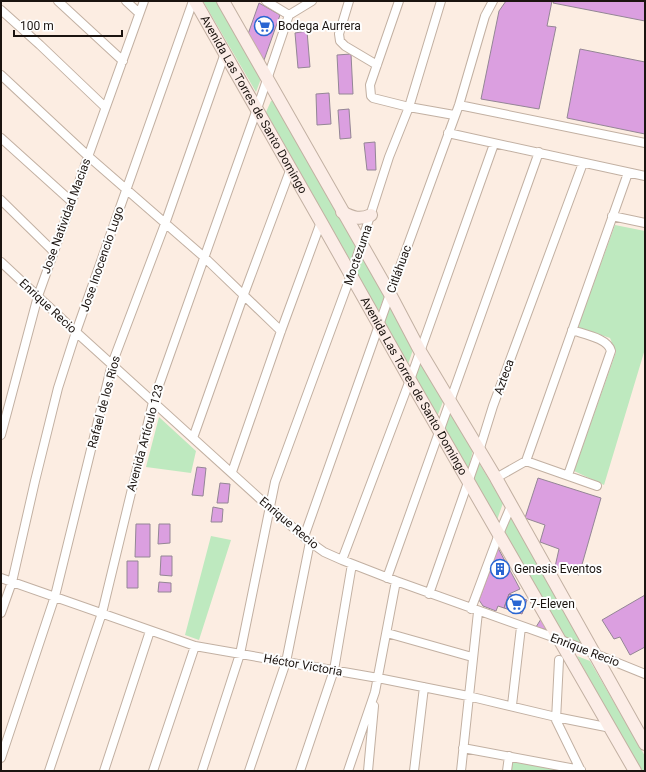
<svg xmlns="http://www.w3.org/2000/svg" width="646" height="772" font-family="Roboto,sans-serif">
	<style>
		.green { fill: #bee9bf }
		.building { fill: #db9fe0; stroke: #948695 }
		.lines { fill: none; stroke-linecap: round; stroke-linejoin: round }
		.street-casing { stroke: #c2b0a2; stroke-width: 10 }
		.secondary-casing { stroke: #c2b0a2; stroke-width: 14 }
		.street { stroke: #fff; stroke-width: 8 }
		.secondary { stroke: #fcede7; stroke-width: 12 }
		.labels { text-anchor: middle; stroke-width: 4; stroke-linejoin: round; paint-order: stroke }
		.poi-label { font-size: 12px; fill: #1b1410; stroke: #fefefe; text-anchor: start }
		.street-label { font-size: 12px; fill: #1b1410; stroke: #fefefe }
	</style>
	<rect width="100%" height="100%" fill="#fcede2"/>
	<path class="green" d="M 203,1 L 219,1 L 262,76 L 256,92 Z
		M 274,100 L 358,244 L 351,262 L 266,112 L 271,101 Z
		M 615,225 L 645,231 L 645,349 L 604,485 L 574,471 L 616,352 L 610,338 L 580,328 L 578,326 Z
		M 361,254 L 385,295 L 377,315 L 354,275 Z
		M 390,305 L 414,347 L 407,367 L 383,324 Z
		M 420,359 L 444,399 L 437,417 L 414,378 Z
		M 448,406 L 473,450 L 468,472 L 441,426 Z
		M 159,417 L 196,451 L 191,473 L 146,467 Z
		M 478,461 L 503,503 L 496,523 L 472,480 Z
		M 509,513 L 586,647 L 562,637 L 501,533 Z
		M 211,536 L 231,540 L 199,640 L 185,635 Z
		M 577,656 L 590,661 L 645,756 L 645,771 L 639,771 Z
		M 514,760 L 568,771 L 508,771 L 509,763 Z"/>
	<path class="building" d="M 506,1 L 552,1 L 547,26 L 556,27 L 539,109 L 481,99 L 499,11 Z
		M 554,1 L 645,1 L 645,21 L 553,3 Z
		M 259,3 L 280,15 L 263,63 L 247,37 Z
		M 307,31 L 310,67 L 298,68 L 295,33 Z
		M 580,49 L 645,62 L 645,134 L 567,118 Z
		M 351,54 L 353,94 L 339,94 L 337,55 Z
		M 329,93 L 331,124 L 317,125 L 316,94 Z
		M 349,109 L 351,138 L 340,139 L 338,110 Z
		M 375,142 L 376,170 L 367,170 L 364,143 Z
		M 197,467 L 206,468 L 203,496 L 192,495 Z
		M 538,478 L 601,498 L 579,575 L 555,567 L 559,549 L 540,542 L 545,525 L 525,518 Z
		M 220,483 L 230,484 L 228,503 L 217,503 Z
		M 213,507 L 223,509 L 222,522 L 211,522 Z
		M 136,524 L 150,524 L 150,557 L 135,557 Z
		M 159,524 L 170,524 L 170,543 L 158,544 Z
		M 498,548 L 520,589 L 509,594 L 504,608 L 498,606 L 496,611 L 483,606 L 479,600 Z
		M 161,556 L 172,556 L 172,576 L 160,575 Z
		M 127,561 L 138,561 L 138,588 L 127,588 Z
		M 159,582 L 171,583 L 171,592 L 158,592 Z
		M 509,594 L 527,600 L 522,614 L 504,608 Z
		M 645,595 L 645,647 L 630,655 L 620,637 L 614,639 L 602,620 Z
		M 541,619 L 551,631 L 536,627 Z"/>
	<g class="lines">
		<g class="street-casing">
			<path id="street" d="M 58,1 L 123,61
				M 126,1 L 139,13
				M 266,1 L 289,15
				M 349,1 L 339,34 L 340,41 L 345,46 L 377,65
				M 399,1 L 370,85 L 371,96 L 373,98 L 409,107 L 454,115
				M 1,10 L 40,45 L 105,107
				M 289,15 L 312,1
				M 1,75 L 88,156 L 204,257 L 281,331
				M 459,105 L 645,143
				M 448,133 L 645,176
				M 1,138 L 72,202
				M 1,200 L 53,251
				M 612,216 L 645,223
				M 1,262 L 76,332 L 269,507 L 310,542 L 324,552 L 342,560 L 396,581 L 561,640 L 645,674
				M 1,435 L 38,296 L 144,1
				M 193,438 L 244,294 L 291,168
				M 526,461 L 597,486
				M 232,472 L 281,331 L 321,222
				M 568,475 L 611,351 C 608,338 583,334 572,330
				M 496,478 L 526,461 L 628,173
				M 304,537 L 390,294 L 459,105 L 485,16 L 493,1
				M 342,560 L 410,380 L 494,144
				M 1,578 L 195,646 L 378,678 L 468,696 L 556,717 L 611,728
				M 387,578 L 539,152
				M 429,594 L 479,451 L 493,406 L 583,163
				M 471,609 L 499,534 L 511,506
				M 1,613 L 12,582 L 35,481 L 58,388 L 76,332 L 193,1
				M 387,633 L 472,657
				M 559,660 L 556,720 L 581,771
				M 512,705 L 521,627
				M 463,748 L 581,770
				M 1,758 L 55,596 L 112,364 L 165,224 L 225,53
				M 49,771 L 102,613 L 153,402 L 257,109 L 289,15
				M 104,771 L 150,631
				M 153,771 L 195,646
				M 202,771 L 240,654 L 275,482 L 351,275 L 389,157 L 409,107 L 441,1
				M 249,771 L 286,662 L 310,542
				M 300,771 L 334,670 L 352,564
				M 348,771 L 375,692 L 396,581
				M 368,771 L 374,706
				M 414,771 L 424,687
				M 461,771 L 478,612
				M 507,771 L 509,756"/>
		</g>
		<g class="secondary-casing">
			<g id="secondary">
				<path id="s1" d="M 195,1 L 321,222 L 410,380 L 635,771"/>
				<path d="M 223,1 L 390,294 L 420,351 L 496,478 L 645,744"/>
				<path d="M 342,212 C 353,218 360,220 371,215"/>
			</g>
		</g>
		<use href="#street" class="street"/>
		<use href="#secondary" class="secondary"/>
	</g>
	<defs>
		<g id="supermarket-ring" transform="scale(1)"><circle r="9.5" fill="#fefefe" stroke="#2865d2" stroke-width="1.5"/><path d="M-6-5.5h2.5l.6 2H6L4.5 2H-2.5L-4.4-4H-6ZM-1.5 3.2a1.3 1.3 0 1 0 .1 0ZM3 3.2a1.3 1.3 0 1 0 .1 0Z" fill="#2865d2"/></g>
		<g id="building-ring" transform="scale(1)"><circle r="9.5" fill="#fefefe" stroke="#2865d2" stroke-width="1.5"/><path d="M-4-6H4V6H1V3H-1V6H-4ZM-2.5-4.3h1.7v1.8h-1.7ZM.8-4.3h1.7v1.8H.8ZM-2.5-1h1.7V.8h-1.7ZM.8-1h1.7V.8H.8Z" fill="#2865d2"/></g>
	</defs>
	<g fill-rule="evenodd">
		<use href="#supermarket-ring" x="264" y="26"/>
		<use href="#building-ring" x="500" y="569"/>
		<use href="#supermarket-ring" x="516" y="604"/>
	</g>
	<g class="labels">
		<g class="poi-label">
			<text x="278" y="30">Bodega Aurrera</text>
			<text x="514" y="573">Genesis Eventos</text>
			<text x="530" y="608">7-Eleven</text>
		</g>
		<g class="street-label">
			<text dy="4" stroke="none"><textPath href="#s1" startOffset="119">Avenida Las Torres de Santo Domingo</textPath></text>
			<text transform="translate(66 216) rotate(-70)" y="4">Jose Natividad Macias</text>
			<text transform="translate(358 255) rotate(-71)" y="4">Moctezuma</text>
			<text transform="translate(102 259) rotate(-71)" y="4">Jose Inocencio Lugo</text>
			<text transform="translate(399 269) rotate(-70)" y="4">Citláhuac</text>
			<text transform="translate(48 306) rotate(43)" y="4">Enrique Recio</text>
			<text transform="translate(504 377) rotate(-70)" y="4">Azteca</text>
			<text dy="4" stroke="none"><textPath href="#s1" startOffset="443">Avenida Las Torres de Santo Domingo</textPath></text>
			<text transform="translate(104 402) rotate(-75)" y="4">Rafael de los Rios</text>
			<text transform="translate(145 438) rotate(-75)" y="4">Avenida Artículo 123</text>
			<text transform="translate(289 523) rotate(40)" y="4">Enrique Recio</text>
			<text transform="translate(585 650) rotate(21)" y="4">Enrique Recio</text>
			<text transform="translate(303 665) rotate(10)" y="4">Héctor Victoria</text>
		</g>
	</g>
	<rect width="646" height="772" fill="none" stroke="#1b1410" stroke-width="4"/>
	<path d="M14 30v6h108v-6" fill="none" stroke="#1b1410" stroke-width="2"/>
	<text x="20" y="30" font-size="12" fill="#1b1410" stroke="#fefefe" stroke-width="3" paint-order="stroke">100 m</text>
</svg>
